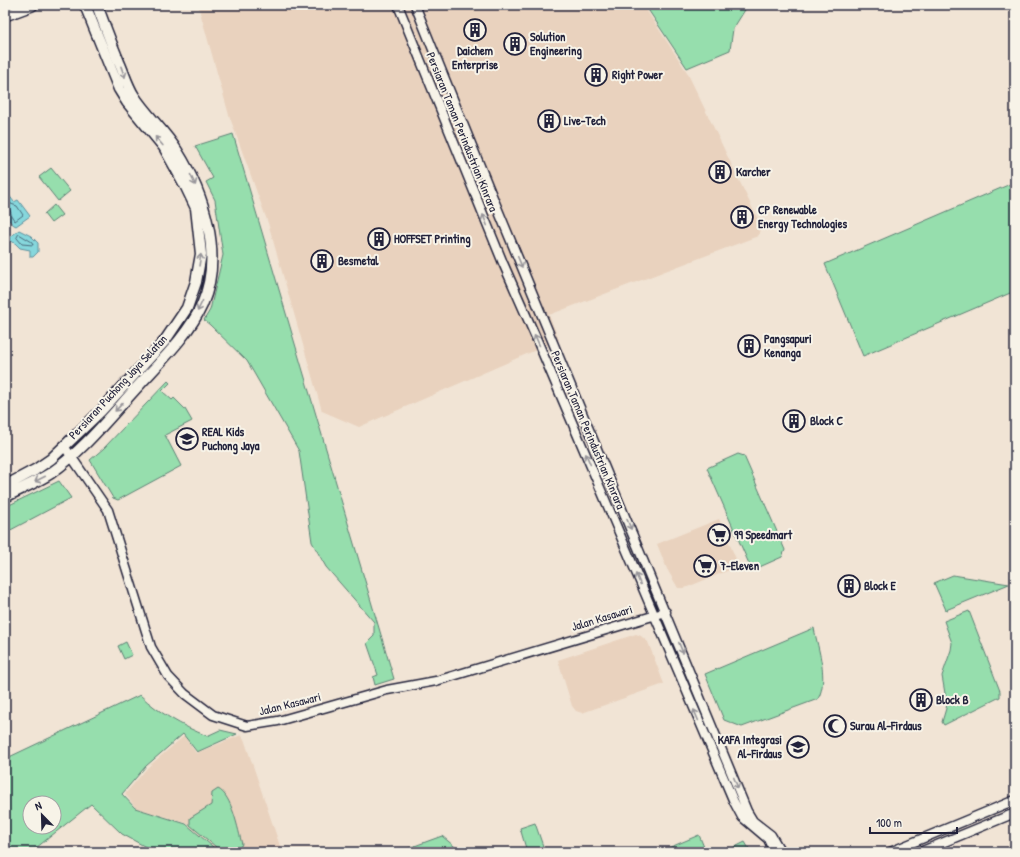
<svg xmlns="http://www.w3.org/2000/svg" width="1020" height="857" font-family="'Patrick Hand',sans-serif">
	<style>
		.built { fill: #e9d2be }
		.green { fill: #96dead; stroke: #5c8074; fill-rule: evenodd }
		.water { fill: #86d7dc; stroke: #5e8f9c }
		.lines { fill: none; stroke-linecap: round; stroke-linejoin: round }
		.shore { stroke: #4a6a7b; stroke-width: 1 }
		.minor-casing { stroke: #22223b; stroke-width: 11 }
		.major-casing { stroke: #22223b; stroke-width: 13 }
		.highway-casing { stroke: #22223b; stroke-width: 14 }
		.minor { stroke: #f7f3e8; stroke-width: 8 }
		.major { stroke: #f7f3e8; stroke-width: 10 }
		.highway { stroke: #f7f3e8; stroke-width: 11 }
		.tram { stroke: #22223b; stroke-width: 1 }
		.oneway { stroke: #97959a }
		.labels { text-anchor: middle; stroke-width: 4; stroke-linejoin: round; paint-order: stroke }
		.poi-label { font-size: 12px; font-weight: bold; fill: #22223b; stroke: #f7f3e8; text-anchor: start }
		.street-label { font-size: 12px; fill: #22223b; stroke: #f7f3e8 }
	</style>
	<rect width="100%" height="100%" fill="#f1e4d5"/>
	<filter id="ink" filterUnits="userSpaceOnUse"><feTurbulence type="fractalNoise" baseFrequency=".025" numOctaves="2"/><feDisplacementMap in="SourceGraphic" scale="8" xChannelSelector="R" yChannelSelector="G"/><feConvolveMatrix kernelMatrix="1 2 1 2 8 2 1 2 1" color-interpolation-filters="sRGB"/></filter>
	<g filter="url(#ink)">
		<path class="built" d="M 198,5 L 643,5 L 687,72 L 762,228 L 758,236 L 549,315 L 559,340 L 359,427 L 322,411 L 268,223 L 229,115 Z
			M 719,519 L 739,566 L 685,588 L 678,588 L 667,569 L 657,544 Z
			M 636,634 L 641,636 L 648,642 L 664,684 L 582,713 L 576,711 L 572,706 L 558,660 Z
			M 241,735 L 244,739 L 282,852 L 220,852 L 186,823 L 136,808 L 125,794 L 148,767 L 184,736 L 196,753 Z"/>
		<path class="green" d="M 645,5 L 748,5 L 733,29 L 730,50 L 687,68 Z
			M 233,134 L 394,679 L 375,685 L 373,677 L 378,675 L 367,643 L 374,636 L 374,622 L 326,567 L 312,542 L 299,451 L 247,361 L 210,325 L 204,320 L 210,310 L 223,255 L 215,200 L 206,182 L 213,178 L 195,146 Z
			M 51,168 L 70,191 L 58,201 L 39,177 Z
			M 1015,182 L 1015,291 L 863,356 L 825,264 Z
			M 54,205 L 62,215 L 51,223 L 44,214 Z
			M 168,381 L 170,383 L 162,391 L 172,400 L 174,398 L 185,409 L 192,421 L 165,435 L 181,466 L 118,500 L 113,498 L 90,460 L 104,448 Z
			M 738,454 L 744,456 L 785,550 L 782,557 L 755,569 L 750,566 L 707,468 Z
			M 59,481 L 71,498 L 5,533 L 5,507 Z
			M 953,575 L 1009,584 L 946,610 L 934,583 Z
			M 969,611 L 1000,691 L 1000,697 L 944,725 L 942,722 L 947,705 L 942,676 L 951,650 L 952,643 L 944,621 Z
			M 814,628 C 818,650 829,678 818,699 L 742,727 L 724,720 L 705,674 Z
			M 126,642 L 132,655 L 124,659 L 118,646 Z
			M 140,695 C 159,713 182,726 207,736 L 220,730 L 237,734 L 197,752 L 183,734 L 146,766 L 122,794 L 135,808 L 186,824 L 219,852 L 155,852 L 122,834 L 91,804 L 31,852 L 16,852 L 5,843 L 5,759 ZM 30,803 L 54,803 L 54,827 L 30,827 Z
			M 218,789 C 232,795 238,830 242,844 L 237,852 L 222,852 L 190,825 L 190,818 L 211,805 L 212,793 Z
			M 535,823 L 544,849 L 527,852 L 520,828 Z
			M 699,835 L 706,852 L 659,852 Z
			M 442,836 L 460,851 L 465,852 L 398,852 Z
			M 745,842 L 751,852 L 725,852 Z"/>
		<path class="water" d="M 5,190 L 14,202 L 18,200 L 30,216 L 16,226 C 3,220 5,202 5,190 Z
			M 19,230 L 31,236 L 38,243 L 38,252 L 33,257 L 30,257 L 30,250 L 20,248 L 15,243 L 10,241 L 9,238 Z"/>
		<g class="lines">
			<path class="shore" d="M 5,196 L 11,204 L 17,206 L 23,215 L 15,221 L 12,217 L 10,210 L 5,208
				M 19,234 L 32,242 L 33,245 L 22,244 L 17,238 Z"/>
			<g class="minor-casing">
				<path id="minor" d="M 398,5 L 503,263 L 537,340 L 734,802 L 742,817 L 768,839 L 774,852
					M 415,5 L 489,188 L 747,811 L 753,821 L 771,835 L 781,852
					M 64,446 L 108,510 L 151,647 L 168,676 L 185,694 L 213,715 L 247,726 L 278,721 L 387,690 L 436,681 L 666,612
					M 890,852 L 1015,800
					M 920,852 L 1015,813"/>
			</g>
			<g class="major-casing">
				<path id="major" d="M 5,486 L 35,470 L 51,459 L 101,411 L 164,342 L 187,308 L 196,282 L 201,254 L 196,208 L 185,185 L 164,147 L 127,102 L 119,89 L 85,5
					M 5,497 C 20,489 37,482 51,473 C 85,449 112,414 140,384 C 161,361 189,334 202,305 C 224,255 204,194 177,151 C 165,131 146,115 134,96 C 127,85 124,73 119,62 C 111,43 104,24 97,5"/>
			</g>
			<g class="highway-casing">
				<path id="highway" d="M 5,15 L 32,5"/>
			</g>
			<use href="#minor" class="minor"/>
			<use href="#major" class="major"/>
			<use href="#highway" class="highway"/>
			<path class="tram" d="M 5,10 L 17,5"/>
		</g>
		<defs><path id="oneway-shaft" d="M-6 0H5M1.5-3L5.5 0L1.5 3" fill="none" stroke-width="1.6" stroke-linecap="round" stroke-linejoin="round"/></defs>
		<g class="oneway">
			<use href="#oneway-shaft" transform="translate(123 72) rotate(70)"/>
			<use href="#oneway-shaft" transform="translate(159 141) rotate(-130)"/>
			<use href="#oneway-shaft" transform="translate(193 180) rotate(65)"/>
			<use href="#oneway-shaft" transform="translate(485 220) rotate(-112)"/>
			<use href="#oneway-shaft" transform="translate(200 260) rotate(-81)"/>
			<use href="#oneway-shaft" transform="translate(520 262) rotate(67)"/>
			<use href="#oneway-shaft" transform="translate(200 306) rotate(116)"/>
			<use href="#oneway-shaft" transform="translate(537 340) rotate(-114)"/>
			<use href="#oneway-shaft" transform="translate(119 407) rotate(133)"/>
			<use href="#oneway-shaft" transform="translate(588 459) rotate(-113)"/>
			<use href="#oneway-shaft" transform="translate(40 479) rotate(153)"/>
			<use href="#oneway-shaft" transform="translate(629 524) rotate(67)"/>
			<use href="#oneway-shaft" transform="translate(638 579) rotate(-113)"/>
			<use href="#oneway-shaft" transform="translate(681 648) rotate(68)"/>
			<use href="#oneway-shaft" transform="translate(696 715) rotate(-113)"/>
			<use href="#oneway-shaft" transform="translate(736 783) rotate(68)"/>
		</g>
	</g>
	<defs>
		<g id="building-ring" transform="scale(1.15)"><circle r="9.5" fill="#f7f3e8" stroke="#22223b" stroke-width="1.5"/><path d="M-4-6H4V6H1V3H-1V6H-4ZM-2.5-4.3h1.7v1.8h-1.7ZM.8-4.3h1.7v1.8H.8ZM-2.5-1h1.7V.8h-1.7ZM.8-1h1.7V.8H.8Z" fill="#22223b"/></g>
		<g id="school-ring" transform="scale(1.15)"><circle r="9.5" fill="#f7f3e8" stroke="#22223b" stroke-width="1.5"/><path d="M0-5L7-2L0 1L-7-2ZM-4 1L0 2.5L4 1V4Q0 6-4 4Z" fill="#22223b"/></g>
		<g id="supermarket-ring" transform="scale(1.15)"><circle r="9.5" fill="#f7f3e8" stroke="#22223b" stroke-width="1.5"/><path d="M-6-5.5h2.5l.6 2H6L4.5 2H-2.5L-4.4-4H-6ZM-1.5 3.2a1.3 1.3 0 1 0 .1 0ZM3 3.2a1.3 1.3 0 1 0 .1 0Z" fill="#22223b"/></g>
		<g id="mosque-ring" transform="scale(1.15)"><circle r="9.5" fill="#f7f3e8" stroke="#22223b" stroke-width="1.5"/><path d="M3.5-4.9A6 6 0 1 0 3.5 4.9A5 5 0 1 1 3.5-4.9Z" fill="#22223b"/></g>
	</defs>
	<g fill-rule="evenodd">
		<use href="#building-ring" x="475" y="30"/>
		<use href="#building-ring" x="515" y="44"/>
		<use href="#building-ring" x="596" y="75"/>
		<use href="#building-ring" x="549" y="121"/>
		<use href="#building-ring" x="720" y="172"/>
		<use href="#building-ring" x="742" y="217"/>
		<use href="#building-ring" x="379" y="239"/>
		<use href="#building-ring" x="322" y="261"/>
		<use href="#building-ring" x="749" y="346"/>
		<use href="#building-ring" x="794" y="421"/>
		<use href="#school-ring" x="187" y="439"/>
		<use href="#supermarket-ring" x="719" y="535"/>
		<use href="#supermarket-ring" x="705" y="566"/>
		<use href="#building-ring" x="849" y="586"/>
		<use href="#building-ring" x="921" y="700"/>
		<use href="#mosque-ring" x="835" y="726"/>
		<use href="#school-ring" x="798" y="747"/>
	</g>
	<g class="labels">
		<g class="poi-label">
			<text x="530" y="41">Solution<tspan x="530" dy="14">Engineering</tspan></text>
			<text x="475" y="55" text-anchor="middle">Daichem<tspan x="475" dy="14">Enterprise</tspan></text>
			<text x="612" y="79">Right Power</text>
			<text x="564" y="125">Live-Tech</text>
			<text x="736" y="176">Karcher</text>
			<text x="758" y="214">CP Renewable<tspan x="758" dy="14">Energy Technologies</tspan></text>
			<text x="394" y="243">HOFFSET Printing</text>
			<text x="338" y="265">Besmetal</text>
			<text x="764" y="343">Pangsapuri<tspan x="764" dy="14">Kenanga</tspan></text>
			<text x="810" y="425">Block C</text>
			<text x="202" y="436">REAL Kids<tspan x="202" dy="14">Puchong Jaya</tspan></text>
			<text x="734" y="539">99 Speedmart</text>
			<text x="720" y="570">7-Eleven</text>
			<text x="864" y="590">Block E</text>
			<text x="936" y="704">Block B</text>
			<text x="850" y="730">Surau Al-Firdaus</text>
			<text x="782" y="744" text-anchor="end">KAFA Integrasi<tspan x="782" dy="14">Al-Firdaus</tspan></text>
		</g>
		<g class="street-label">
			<text transform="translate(462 132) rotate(68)" y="4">Persiaran Taman Perindustrian Kinrara</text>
			<text transform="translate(118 387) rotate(-47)" y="4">Persiaran Puchong Jaya Selatan</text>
			<text transform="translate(588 430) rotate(67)" y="4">Persiaran Taman Perindustrian Kinrara</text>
			<text transform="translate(602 618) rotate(-17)" y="4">Jalan Kasawari</text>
			<text transform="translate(290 704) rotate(-14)" y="4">Jalan Kasawari</text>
		</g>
	</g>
	<rect width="1020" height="857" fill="none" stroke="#f7f3e8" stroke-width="20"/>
	<rect x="10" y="10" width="1000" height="837" fill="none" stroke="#22223b" stroke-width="1.5" filter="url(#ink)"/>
	<g transform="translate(42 815) rotate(337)"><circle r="19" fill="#f7f3e8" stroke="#a29fa3"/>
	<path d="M0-3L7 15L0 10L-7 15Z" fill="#22223b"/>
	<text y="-6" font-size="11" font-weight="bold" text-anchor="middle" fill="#22223b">N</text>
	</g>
	<path d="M870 827v6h87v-6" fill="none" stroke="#22223b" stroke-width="2"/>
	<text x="876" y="827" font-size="12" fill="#22223b" stroke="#f7f3e8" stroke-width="3" paint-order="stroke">100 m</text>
</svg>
